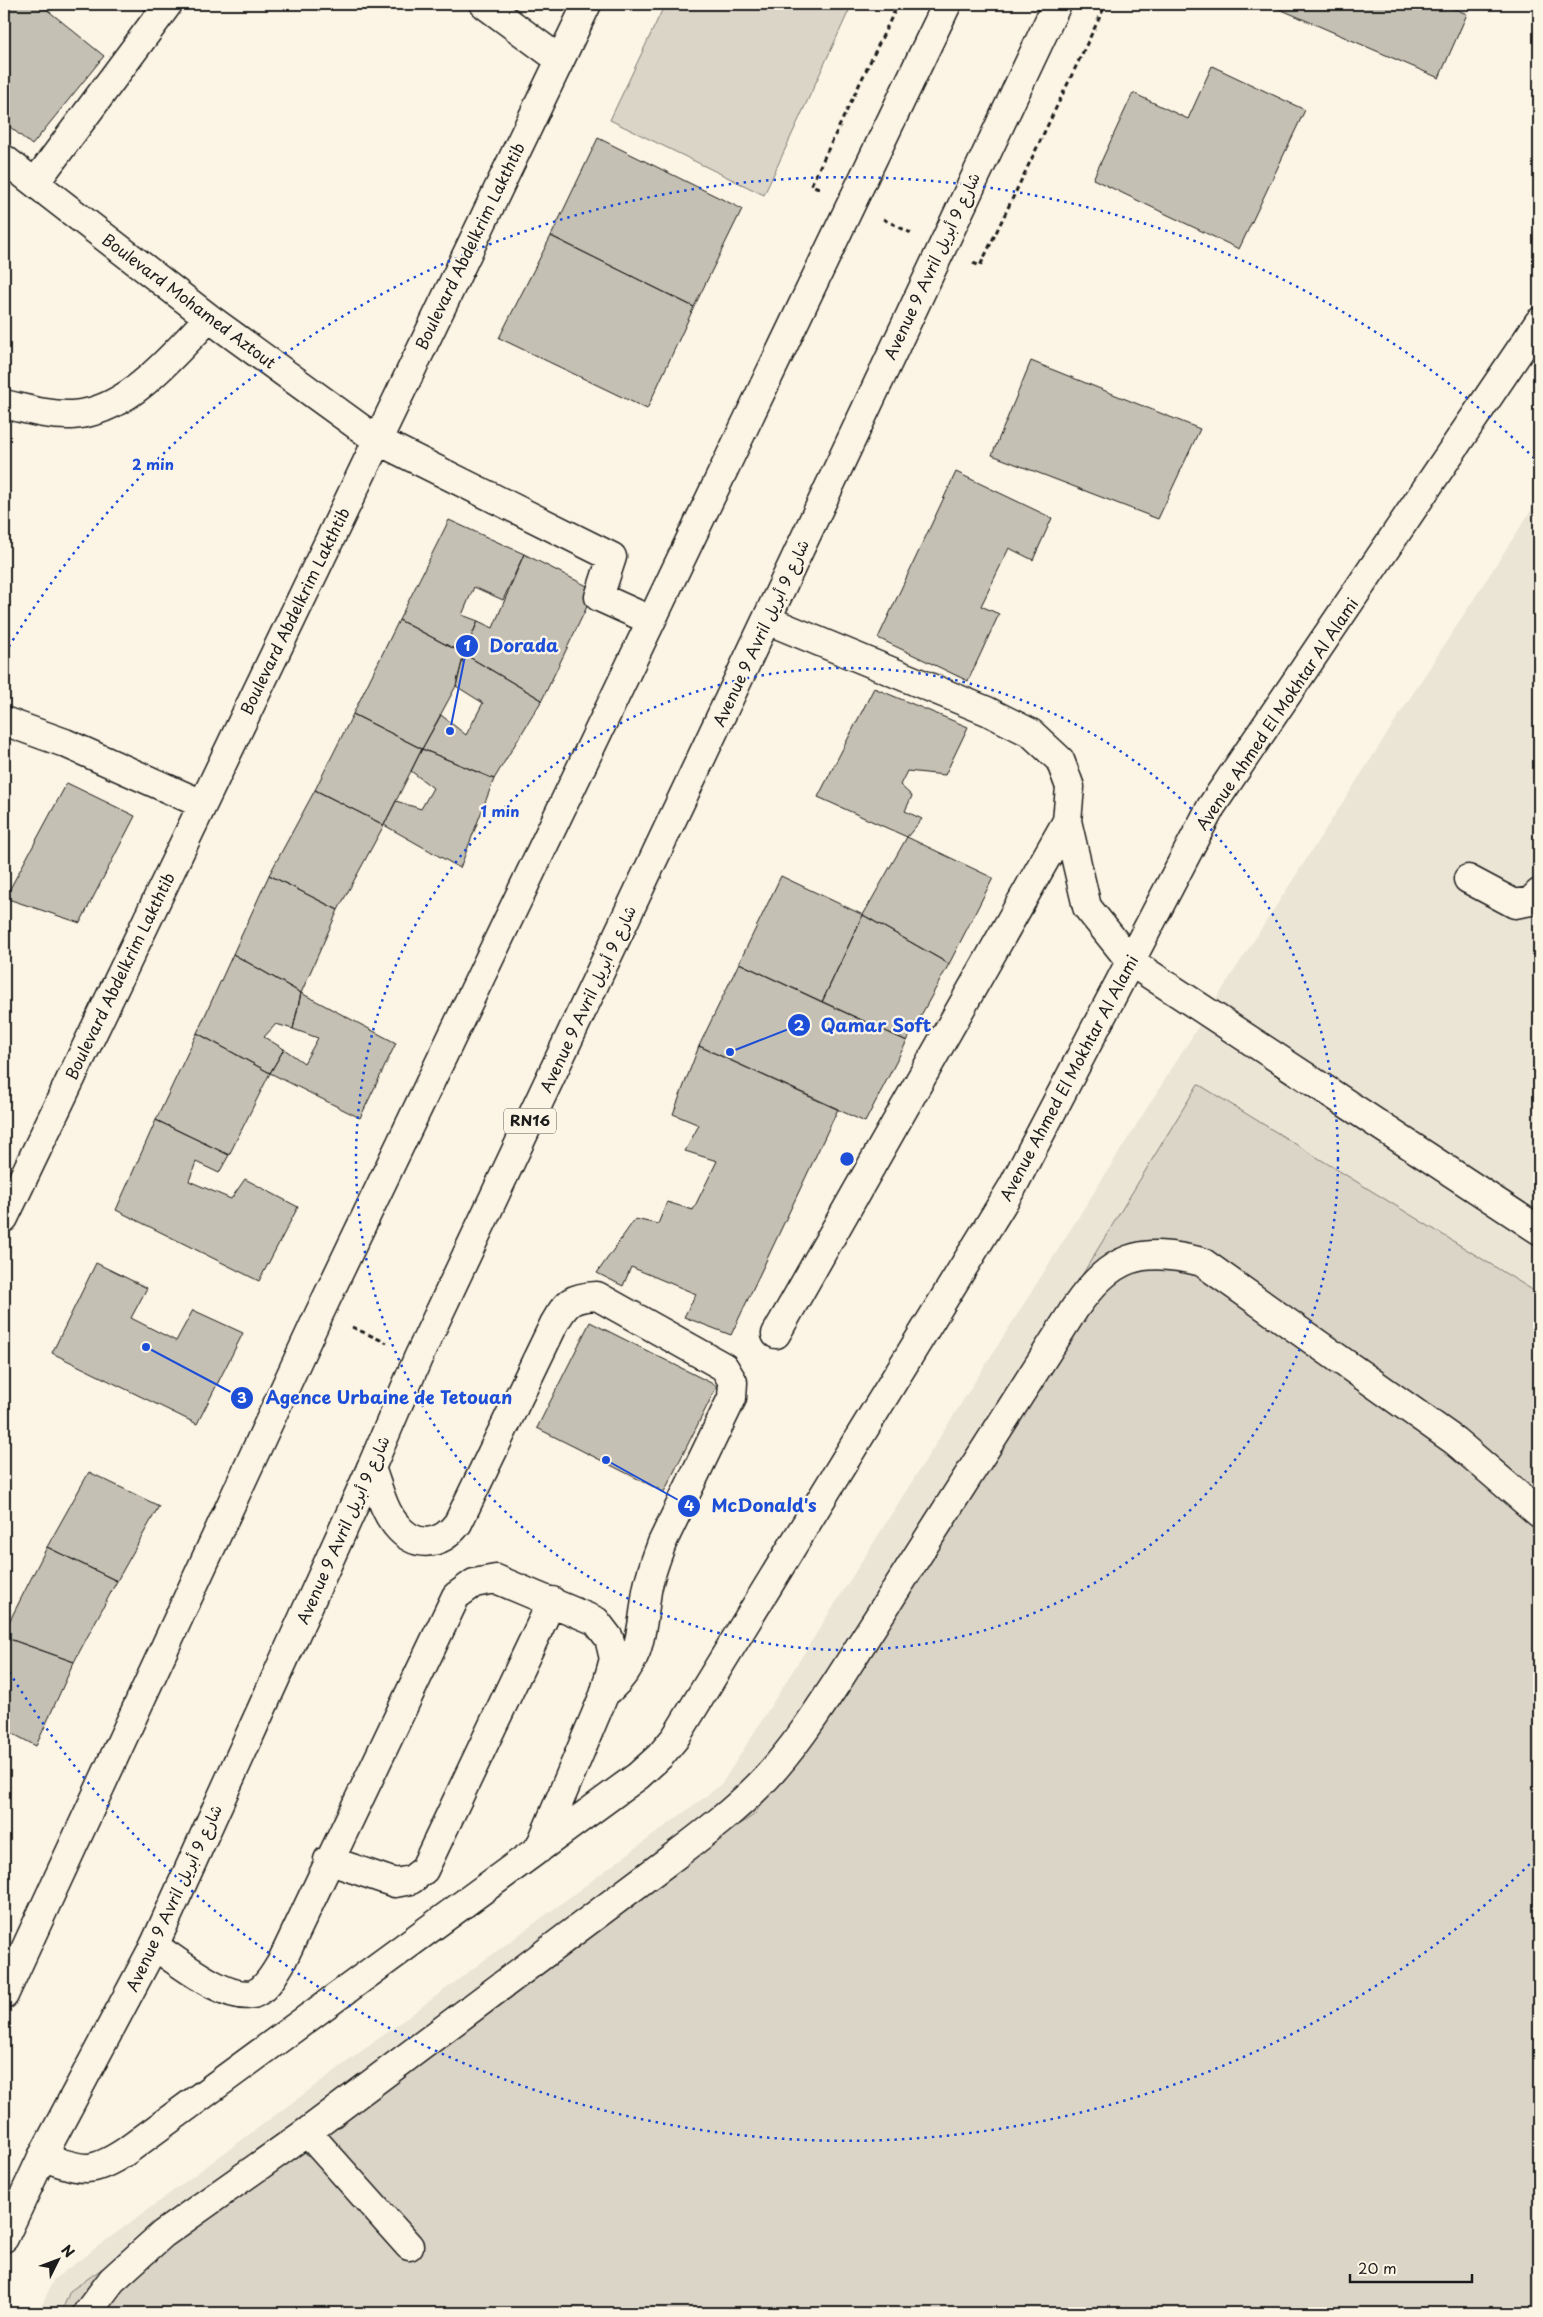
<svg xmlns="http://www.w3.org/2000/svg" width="1543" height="2317" font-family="'Playpen Sans','Playpen Sans Arabic',sans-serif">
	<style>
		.built { fill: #ebe5d6 }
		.green { fill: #dbd5c8; stroke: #7c7872 }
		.building { fill: #c4c0b3; stroke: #1c1c1c }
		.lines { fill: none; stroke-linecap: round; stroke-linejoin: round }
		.minor-casing { stroke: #1c1c1c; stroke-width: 31 }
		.highway-casing { stroke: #1c1c1c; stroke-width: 31 }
		.path { stroke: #1c1c1c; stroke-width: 3; stroke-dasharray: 5 4; stroke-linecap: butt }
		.minor { stroke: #fcf5e5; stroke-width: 28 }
		.highway { stroke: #fcf5e5; stroke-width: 28 }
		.ring { fill: none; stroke: #1d4ed8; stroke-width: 2.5; stroke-dasharray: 2.5 5 }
		.labels { text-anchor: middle; stroke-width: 4.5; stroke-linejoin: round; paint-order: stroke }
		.shield { fill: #fcf5e5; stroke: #5f5d58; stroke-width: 1 }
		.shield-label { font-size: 15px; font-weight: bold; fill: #1c1c1c }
		.street-label { font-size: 16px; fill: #1c1c1c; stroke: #fcf5e5 }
		.centre { fill: #1d4ed8; stroke: #fcf5e5; stroke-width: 2.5 }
		.ring-label { font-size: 15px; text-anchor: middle; font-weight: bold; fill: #1d4ed8; stroke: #fcf5e5; stroke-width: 4.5; stroke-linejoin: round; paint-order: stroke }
		.leader { fill: none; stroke: #1d4ed8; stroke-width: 2 }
		.callout-dot { fill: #1d4ed8; stroke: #fcf5e5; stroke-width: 2 }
		.mark-label { font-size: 15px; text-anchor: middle; font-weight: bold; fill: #fff }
		.callout-label { font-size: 18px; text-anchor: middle; font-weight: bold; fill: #1d4ed8; stroke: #fcf5e5; stroke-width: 4.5; stroke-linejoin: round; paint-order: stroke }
	</style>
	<rect width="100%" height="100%" fill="#fcf5e5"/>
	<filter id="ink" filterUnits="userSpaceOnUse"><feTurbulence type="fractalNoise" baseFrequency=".02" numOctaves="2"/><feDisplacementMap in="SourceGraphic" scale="10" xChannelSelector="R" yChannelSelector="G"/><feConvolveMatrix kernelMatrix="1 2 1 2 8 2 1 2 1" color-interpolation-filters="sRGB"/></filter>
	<g filter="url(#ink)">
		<path class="built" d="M 1539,498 L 1539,2313 L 38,2313 L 54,2279 L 721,1785 L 1198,1027 Z"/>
		<path class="green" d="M 665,4 L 852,4 L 764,195 L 610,120 Z
			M 1198,1084 L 1539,1294 L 1539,2313 L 61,2313 L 70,2291 L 755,1814 Z"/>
		<path class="building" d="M 4,4 L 40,4 L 104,56 L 32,145 L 4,122 Z
			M 1268,4 L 1443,4 L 1467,14 L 1439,78 Z
			M 1212,66 L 1305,110 L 1239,249 L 1093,179 L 1133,93 L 1188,119 Z
			M 598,138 L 742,209 L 694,307 L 551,236 Z
			M 551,236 L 694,307 L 647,409 L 499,338 Z
			M 1031,361 L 1200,429 L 1158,519 L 992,455 Z
			M 956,472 L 1052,518 L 1033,560 L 1009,548 L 981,606 L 999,614 L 968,681 L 878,638 Z
			M 449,520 L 524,554 L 503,600 L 474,587 L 462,615 L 478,621 L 464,654 L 399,620 Z
			M 524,554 L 595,590 L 542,700 L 464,654 L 478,621 L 493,628 Z
			M 399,620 L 464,654 L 456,686 L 422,749 L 353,714 Z
			M 464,654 L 542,700 L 494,779 L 422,749 L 441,715 L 466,735 L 483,703 L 456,686 Z
			M 874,688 L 968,727 L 945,775 L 907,771 L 900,785 L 912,796 L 905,811 L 922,819 L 907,837 L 818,797 Z
			M 353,714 L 422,749 L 384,825 L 315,790 Z
			M 422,749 L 494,779 L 460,868 L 384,825 L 396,801 L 421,809 L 433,788 L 411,771 Z
			M 67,783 L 135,816 L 80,923 L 5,898 Z
			M 315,790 L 384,825 L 338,910 L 269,875 Z
			M 907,837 L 993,878 L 949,964 L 863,915 Z
			M 269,875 L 338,910 L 301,993 L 233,954 Z
			M 781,876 L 863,915 L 822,1002 L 739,963 Z
			M 863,915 L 949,964 L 907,1041 L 822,1002 Z
			M 233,954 L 301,993 L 293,1029 L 276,1024 L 264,1037 L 284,1049 L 270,1073 L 197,1033 Z
			M 739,963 L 907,1041 L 865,1122 L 699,1046 Z
			M 301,993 L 396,1043 L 360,1118 L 270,1073 L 284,1049 L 304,1063 L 318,1038 L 293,1029 Z
			M 197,1033 L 270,1073 L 229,1155 L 156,1120 Z
			M 699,1046 L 838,1109 L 731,1335 L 684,1317 L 696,1294 L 631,1267 L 623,1286 L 597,1273 L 635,1219 L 658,1224 L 667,1202 L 693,1210 L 717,1161 L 685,1151 L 699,1125 L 673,1114 Z
			M 156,1120 L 229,1155 L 219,1173 L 196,1162 L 189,1181 L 231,1199 L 245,1179 L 298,1207 L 259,1281 L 116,1210 Z
			M 96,1263 L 147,1288 L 131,1318 L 176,1341 L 193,1310 L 243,1333 L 197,1424 L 52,1353 Z
			M 590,1322 L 717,1386 L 664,1492 L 537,1428 Z
			M 89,1472 L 159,1506 L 117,1581 L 47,1547 Z
			M 47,1547 L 117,1581 L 74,1662 L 4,1637 L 4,1632 Z
			M 4,1637 L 74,1662 L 36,1746 L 4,1729 Z"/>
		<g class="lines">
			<g class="minor-casing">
				<path id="minor" d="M 484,4 L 560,60
					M 4,159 L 209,318 L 377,440 L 612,557 L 599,597 L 650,620
					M 35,183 L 168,4
					M 4,404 C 26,409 49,416 72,415 C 129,412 172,355 209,318
					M 767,620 L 987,711 L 1031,733 L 1060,760 L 1070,787 L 1067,821 L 1087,907 L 1131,962 L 1539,1230
					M 4,721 L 65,743 L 202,804
					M 1468,879 L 1515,904 L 1531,901 L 1539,893
					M 4,1218 L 587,4
					M 776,1334 L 1067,821
					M 371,1468 C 378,1486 383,1510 396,1525 C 415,1549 441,1546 458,1523 L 554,1324 C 566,1302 572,1297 597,1296 L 724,1367 L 733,1382 L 732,1398 L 662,1543 C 656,1559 650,1574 647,1591 C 641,1632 642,1660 609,1690
					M 328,1860 L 395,1883 L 411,1880 L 424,1870 L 552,1601
					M 154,1946 C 178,1961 225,2001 253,1994 C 266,1990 274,1974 281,1963 L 456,1596 L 474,1583 L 496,1579 L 596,1621 L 609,1638 L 614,1659 L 604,1695 L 539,1849
					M 307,2132 L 409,2246
					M 42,2157 C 82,2169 88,2176 125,2152 L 638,1776 L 660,1756 L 675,1738 L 1013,1186 L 1211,807 L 1539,322
					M 87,2313 L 112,2280 L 163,2234 L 307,2132 L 672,1858 C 705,1833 738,1808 766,1778 C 794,1748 816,1714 839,1679 L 1075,1308 C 1111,1256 1141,1246 1202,1262 L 1455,1441 L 1539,1513"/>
			</g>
			<g class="highway-casing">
				<path id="highway" d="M 4,1995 L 320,1312 L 947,4
					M 4,2238 L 42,2157 L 154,1946 L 371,1468 L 418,1358 L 1057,4"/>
			</g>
			<path class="path" d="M 819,188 L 811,185 L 898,4
				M 883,219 L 911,233
				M 973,263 L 980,266 L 1106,4
				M 352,1327 L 387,1343"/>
			<use href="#minor" class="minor"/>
			<use href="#highway" class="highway"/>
		</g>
	</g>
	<g class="ring">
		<circle cx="847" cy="1159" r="491"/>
		<path d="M1535 1859A982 982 0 0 1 5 1665M5 653A982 982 0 0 1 1535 459"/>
	</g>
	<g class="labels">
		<rect class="shield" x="504" y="1108.5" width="52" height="25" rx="4"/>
		<g class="shield-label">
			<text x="530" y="1126">RN16</text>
		</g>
		<g class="street-label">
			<text transform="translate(470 246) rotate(-64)" y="6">Boulevard Abdelkrim Lakthtib</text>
			<text transform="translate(932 266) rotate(-65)" y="6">Avenue 9 Avril شارع 9 أبريل</text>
			<text transform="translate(189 301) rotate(37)" y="6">Boulevard Mohamed Aztout</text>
			<text transform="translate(295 611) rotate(-64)" y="6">Boulevard Abdelkrim Lakthtib</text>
			<text transform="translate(761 633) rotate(-65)" y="6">Avenue 9 Avril شارع 9 أبريل</text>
			<text transform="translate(1277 714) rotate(-56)" y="6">Avenue Ahmed El Mokhtar Al Alami</text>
			<text transform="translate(120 976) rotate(-64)" y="6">Boulevard Abdelkrim Lakthtib</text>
			<text transform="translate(588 999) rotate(-65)" y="6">Avenue 9 Avril شارع 9 أبريل</text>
			<text transform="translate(1069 1078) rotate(-62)" y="6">Avenue Ahmed El Mokhtar Al Alami</text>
			<text transform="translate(343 1530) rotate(-66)" y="6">Avenue 9 Avril شارع 9 أبريل</text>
			<text transform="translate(174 1898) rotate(-65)" y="6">Avenue 9 Avril شارع 9 أبريل</text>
		</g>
	</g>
	<circle cx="847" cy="1159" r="8" class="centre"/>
	<g class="ring-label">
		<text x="153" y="470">2 min</text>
		<text x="500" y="817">1 min</text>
	</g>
	<path class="leader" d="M450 731L467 646M730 1052L799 1025M146 1347L242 1398M606 1460L689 1506"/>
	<g class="callout-dot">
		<circle cx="450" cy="731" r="5"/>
		<circle cx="730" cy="1052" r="5"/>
		<circle cx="146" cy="1347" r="5"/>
		<circle cx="606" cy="1460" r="5"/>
		<circle cx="467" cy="646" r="12"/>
		<circle cx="799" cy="1025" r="12"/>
		<circle cx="242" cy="1398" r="12"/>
		<circle cx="689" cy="1506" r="12"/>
	</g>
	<g class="mark-label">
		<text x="467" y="651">1</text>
		<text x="799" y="1031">2</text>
		<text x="242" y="1403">3</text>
		<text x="689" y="1511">4</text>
	</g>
	<g class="callout-label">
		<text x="524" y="652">Dorada</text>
		<text x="876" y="1032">Qamar Soft</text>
		<text x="389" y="1404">Agence Urbaine de Tetouan</text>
		<text x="764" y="1512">McDonald's</text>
	</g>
	<rect width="1543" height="2317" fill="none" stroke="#fcf5e5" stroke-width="20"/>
	<rect x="10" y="10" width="1523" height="2297" fill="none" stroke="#1c1c1c" stroke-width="2" filter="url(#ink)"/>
	<g transform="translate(58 2260) rotate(48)" stroke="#fcf5e5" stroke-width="4" paint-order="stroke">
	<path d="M0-4L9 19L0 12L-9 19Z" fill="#1c1c1c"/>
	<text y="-8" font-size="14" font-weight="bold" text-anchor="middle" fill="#1c1c1c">N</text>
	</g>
	<path d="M1350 2274v8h122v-8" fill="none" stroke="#1c1c1c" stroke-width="2.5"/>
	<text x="1358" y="2274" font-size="15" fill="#1c1c1c" stroke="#fcf5e5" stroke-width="4" paint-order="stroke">20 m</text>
</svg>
